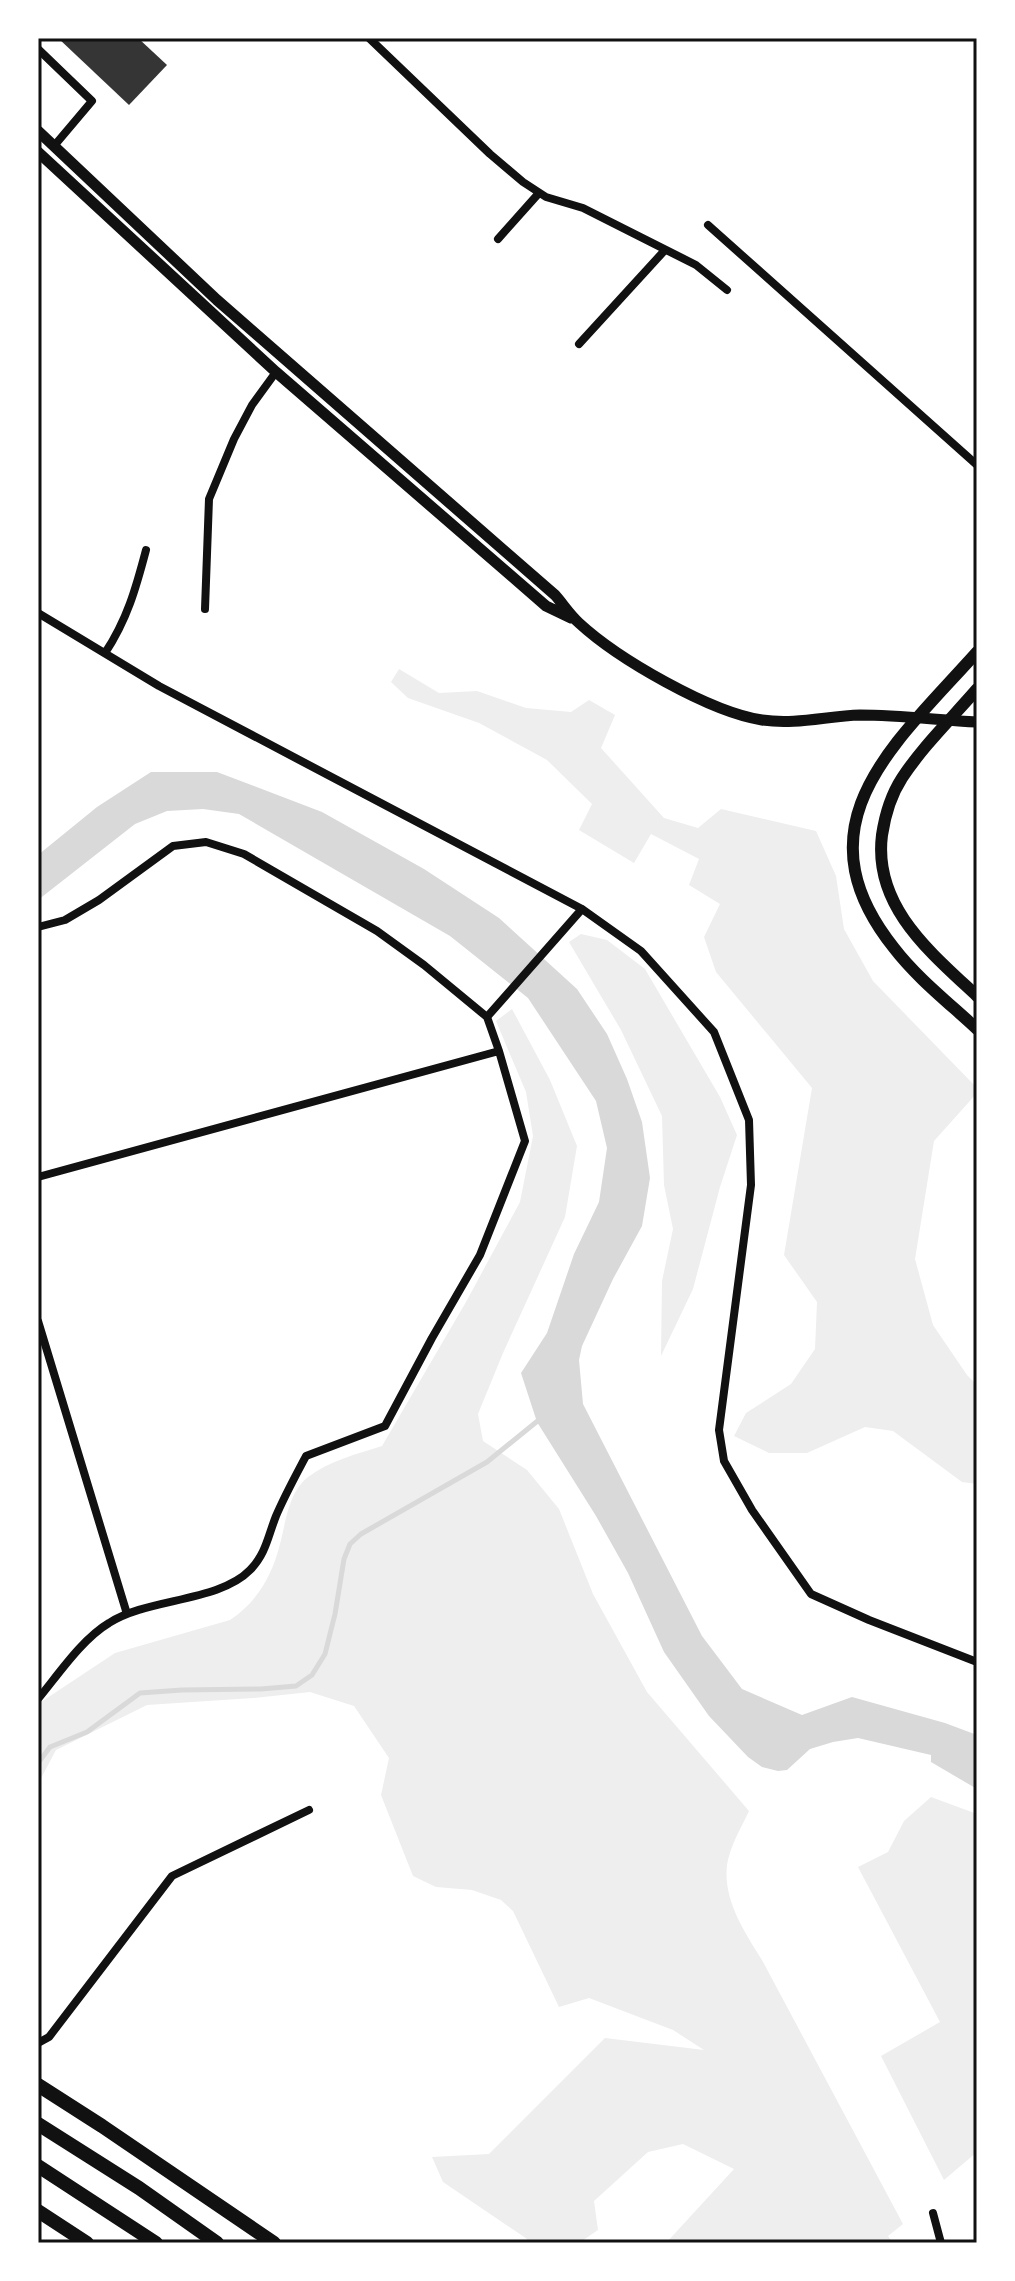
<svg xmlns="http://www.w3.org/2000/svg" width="1015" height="2281" font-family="Poppins,sans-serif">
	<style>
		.green { fill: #eee }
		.water { fill: #d9d9d9 }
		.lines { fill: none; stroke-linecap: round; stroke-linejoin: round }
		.stream { stroke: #d9d9d9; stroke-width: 5 }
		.building { fill: #353535 }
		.minor { stroke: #111; stroke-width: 8 }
		.tertiary { stroke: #111; stroke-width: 11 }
		.secondary { stroke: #111; stroke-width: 12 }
		.trunk { stroke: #111; stroke-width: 14 }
		.neatline { fill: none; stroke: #111; stroke-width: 3 }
	</style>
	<rect width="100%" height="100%" fill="#fff"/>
	<path class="green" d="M 399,669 L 439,693 L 477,691 L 526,708 L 571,712 L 589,700 L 615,715 L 601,748 L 664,818 L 698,828 L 721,809 L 816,831 L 836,876 L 844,929 L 873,981 L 977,1088 L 977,1093 L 934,1141 L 915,1259 L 933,1325 L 967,1375 L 977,1385 L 977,1484 L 962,1482 L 893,1431 L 865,1427 L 807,1453 L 769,1453 L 734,1436 L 746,1413 L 791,1384 L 815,1349 L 817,1302 L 784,1255 L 812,1088 L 716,972 L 704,937 L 720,904 L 689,885 L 699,859 L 651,834 L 634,863 L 579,830 L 592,804 L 547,760 L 479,723 L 408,698 L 391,682 Z
		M 581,934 L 607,940 L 645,969 L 720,1097 L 737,1135 L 720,1187 L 693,1289 L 661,1356 L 662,1281 L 673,1229 L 664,1185 L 662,1116 L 621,1030 L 569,942 Z
		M 512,1009 L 550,1080 L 577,1146 L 565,1217 L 503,1353 L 478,1414 L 483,1441 L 527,1470 L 559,1509 L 593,1594 L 647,1692 L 749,1811 C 741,1828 730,1846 727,1865 C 723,1900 744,1931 762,1960 L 903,2224 L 888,2236 L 893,2243 L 666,2243 L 734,2169 L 683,2144 L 648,2152 L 594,2201 L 598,2230 L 579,2243 L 527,2243 L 527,2239 L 443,2182 L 432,2157 L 489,2154 L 605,2038 L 704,2050 L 673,2030 L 589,1998 L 559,2007 L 513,1911 L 501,1900 L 472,1890 L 436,1887 L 413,1876 L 381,1795 L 389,1758 L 354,1706 L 310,1692 L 253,1698 L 147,1705 L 56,1750 L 38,1784 L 38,1704 L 115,1653 L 230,1620 C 257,1602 272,1576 280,1544 C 286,1522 288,1493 308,1477 C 329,1461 357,1454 382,1446 L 466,1302 L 520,1202 L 533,1136 L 526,1092 L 496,1021 Z
		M 931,1797 L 977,1814 L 977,2152 L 944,2180 L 881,2056 L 940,2022 L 858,1867 L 888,1852 L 904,1821 Z"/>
	<path class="water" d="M 151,772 L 217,772 L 322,812 L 424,869 L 499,918 L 577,989 L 607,1034 L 627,1079 L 642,1122 L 650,1178 L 642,1226 L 613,1279 L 582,1346 L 579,1360 L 583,1404 L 702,1636 L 742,1689 L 802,1715 L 852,1697 L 945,1723 L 977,1735 L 977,1789 L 931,1762 L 931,1755 L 858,1738 L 833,1742 L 810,1749 L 787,1770 L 778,1771 L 762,1767 L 748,1757 L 709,1716 L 664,1652 L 628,1573 L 596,1516 L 537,1422 L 521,1373 L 547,1333 L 574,1254 L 599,1202 L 607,1148 L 596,1101 L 528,998 L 450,936 L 239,814 L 203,809 L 167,811 L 135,824 L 38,900 L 38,855 L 97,807 Z"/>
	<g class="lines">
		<path class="stream" d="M 38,1763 L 50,1747 L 87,1732 L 140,1693 L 182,1690 L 261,1689 L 296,1686 L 312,1675 L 325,1654 L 335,1614 L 344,1559 L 350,1544 L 361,1534 L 487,1462 L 540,1419"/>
	</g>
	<path class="building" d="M 58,38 L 138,38 L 167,65 L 129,105 Z"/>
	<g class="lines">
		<path class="minor" d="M 369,38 L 490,154 L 523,182 L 546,197 L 583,208 L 696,265 L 727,290
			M 38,49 L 92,101 L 54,146
			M 708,225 L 977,465
			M 498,239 L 539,193
			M 579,344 L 665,250
			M 205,609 L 209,499 L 234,439 L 252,405 L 276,372
			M 38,613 L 159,686 L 582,909 L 641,951 L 714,1032 L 749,1120 L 751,1185 L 719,1430 L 724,1461 L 752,1510 L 811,1594 L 869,1620 L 977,1662
			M 105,653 C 127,620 136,588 146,550
			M 38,927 L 65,920 L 99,900 L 173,846 L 206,842 L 244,854 L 377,931 L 424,965 L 487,1017
			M 487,1017 L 582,909
			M 38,1177 L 499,1051
			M 38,1321 L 127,1614
			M 38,1699 C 58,1675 82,1639 109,1623 C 147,1598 219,1602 250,1570 C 266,1554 268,1536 276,1516 C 285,1495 296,1475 306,1456 L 385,1426 L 432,1338 L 480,1255 L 525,1141 L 499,1051 L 487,1017
			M 38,2043 L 49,2037 L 172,1876 L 309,1810
			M 933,2213 L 941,2243"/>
		<path class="tertiary" d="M 38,131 L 217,300 L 555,595 C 563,604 570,615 579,623 C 618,659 710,712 762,720 C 796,725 827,716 860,715 C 899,715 938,720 977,722
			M 38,152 L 276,372 L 546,606 L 571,618"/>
		<path class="secondary" d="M 977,652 C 895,744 795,824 894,948 C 917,978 949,1003 977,1029
			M 977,689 C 952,718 923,746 902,778 C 891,795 885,815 882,835 C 873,906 930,952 977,996"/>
		<path class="trunk" d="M 38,2085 L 102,2126 L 274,2243
			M 38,2124 L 139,2188 L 217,2243
			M 38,2166 L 156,2243
			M 38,2211 L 87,2243"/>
	</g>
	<rect width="1015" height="2281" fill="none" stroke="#ffffff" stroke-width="80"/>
	<rect x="40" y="40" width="935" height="2201" class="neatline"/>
</svg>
